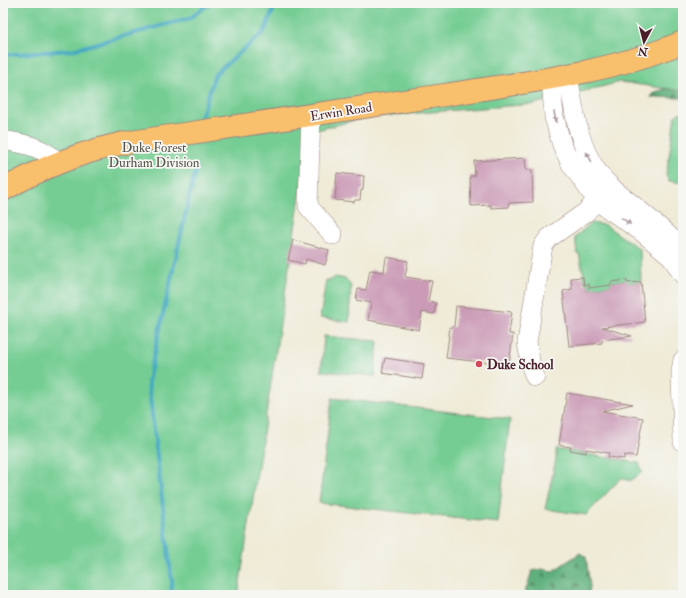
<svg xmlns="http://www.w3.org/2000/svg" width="686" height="598" font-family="'IM FELL Double Pica',serif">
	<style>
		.forest { fill: url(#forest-firs); stroke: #546854 }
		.green { fill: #74cd93; stroke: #5f765f }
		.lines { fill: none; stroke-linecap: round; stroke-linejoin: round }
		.stream { stroke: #41a7c2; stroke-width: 4 }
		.building { fill: #ca9ab6 }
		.minor-casing { stroke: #9c8581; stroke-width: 20 }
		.major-casing { stroke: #9c8581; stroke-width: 24 }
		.minor { stroke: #fff; stroke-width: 19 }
		.major { stroke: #f8bf6c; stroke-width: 22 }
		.oneway { fill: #ae9aa0 }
		.poi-dot { fill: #d1495b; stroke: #f6f6f2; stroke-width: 1.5 }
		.labels { text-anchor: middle; stroke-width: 3.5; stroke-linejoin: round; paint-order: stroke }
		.street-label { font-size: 13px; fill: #4a1f2b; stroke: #f6f6f2 }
		.park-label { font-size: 13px; fill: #57534a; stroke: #f6f6f2 }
		.poi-label { font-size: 13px; font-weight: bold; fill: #4a1f2b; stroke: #f6f6f2; text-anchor: start }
	</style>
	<defs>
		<pattern id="forest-firs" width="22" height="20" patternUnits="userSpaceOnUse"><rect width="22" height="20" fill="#5fb07d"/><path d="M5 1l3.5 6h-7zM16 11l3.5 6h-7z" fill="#508f67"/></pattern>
	</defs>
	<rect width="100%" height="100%" fill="#f6f6f2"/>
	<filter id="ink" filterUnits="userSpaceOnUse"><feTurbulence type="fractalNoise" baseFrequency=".025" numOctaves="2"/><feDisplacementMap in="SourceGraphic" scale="8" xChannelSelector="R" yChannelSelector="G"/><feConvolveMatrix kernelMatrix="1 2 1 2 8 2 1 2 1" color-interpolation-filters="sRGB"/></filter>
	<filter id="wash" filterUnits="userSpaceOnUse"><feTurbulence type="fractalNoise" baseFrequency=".012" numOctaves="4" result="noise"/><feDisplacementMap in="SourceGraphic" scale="16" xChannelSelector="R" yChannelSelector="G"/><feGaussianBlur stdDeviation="0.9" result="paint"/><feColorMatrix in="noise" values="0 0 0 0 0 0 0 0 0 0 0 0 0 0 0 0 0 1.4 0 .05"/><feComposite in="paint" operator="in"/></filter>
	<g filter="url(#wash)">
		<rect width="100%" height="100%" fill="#efebd7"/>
		<path class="forest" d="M 683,85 L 683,98 L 650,97 L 654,92 Z
			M 580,553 L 586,557 L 590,586 L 589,595 L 524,595 L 532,571 L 542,569 L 553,571 Z"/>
		<path class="green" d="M 3,3 L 683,3 L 683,91 L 620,82 L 534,104 L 367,117 L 310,132 L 238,595 L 3,595 Z
			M 680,112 L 683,113 L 683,183 L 669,181 L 666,176 L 675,116 Z
			M 591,223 L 605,225 L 640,249 L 641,282 L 627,283 L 626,280 L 611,282 L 611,285 L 589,288 L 589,284 L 586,285 L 579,254 L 577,254 L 575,237 Z
			M 335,277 L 346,279 L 351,286 L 349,322 L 320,318 L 326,280 L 331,280 Z
			M 324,336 L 378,341 L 375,376 L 321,371 Z
			M 332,398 L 510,419 L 498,523 L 319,503 Z
			M 556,449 L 639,463 L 643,472 L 630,481 L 621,478 L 586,515 L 545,509 L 556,459 Z"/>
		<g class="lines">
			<path class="stream" d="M 3,55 L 72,50 L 190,18 L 210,3
				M 201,118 L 215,74 L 264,32 L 276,3
				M 171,595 L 172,583 L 148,381 L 196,167"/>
		</g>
		<g id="blocks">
			<path class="building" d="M 525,158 L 526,170 L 532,170 L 533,202 L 508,203 L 509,207 L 491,208 L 491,205 L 471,206 L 470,176 L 475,176 L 474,161 Z
				M 337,173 L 364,176 L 363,190 L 361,190 L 360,200 L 355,200 L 354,202 L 335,200 Z
				M 293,240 L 329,250 L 325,265 L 306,259 L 305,264 L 288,260 Z
				M 386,257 L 408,261 L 405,277 L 432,281 L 428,301 L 436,303 L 434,314 L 422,312 L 419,330 L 368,320 L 371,303 L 356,300 L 358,289 L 366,290 L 370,270 L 384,272 Z
				M 583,277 L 584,285 L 589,284 L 589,288 L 611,285 L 611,282 L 627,280 L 627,283 L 641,282 L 645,322 L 602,327 L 632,336 L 602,340 L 602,343 L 569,346 L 563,291 L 572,289 L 571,278 Z
				M 456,306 L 512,312 L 509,334 L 513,334 L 509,365 L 446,358 L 450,327 L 454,327 Z
				M 385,358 L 424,364 L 422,379 L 382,373 Z
				M 567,393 L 633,404 L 602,411 L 643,418 L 636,457 L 624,455 L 624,459 L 608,457 L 609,453 L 586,449 L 586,453 L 570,450 L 571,447 L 559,445 Z"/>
		</g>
	</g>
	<g filter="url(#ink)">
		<use href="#blocks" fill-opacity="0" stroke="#9c8581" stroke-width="1"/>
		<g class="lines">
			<g class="minor-casing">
				<path id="minor" d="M 568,75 C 574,109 577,143 597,171 C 607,185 620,195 633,205 C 650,219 668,233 683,250
					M 551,78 L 554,117 L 562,145 L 571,164 L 590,191 L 604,206 L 642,232 L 671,256 L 683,275
					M 311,115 L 308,206 L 333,235
					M 3,140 C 25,144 42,146 59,163
					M 683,360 L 681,371 L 683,442
					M 535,377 L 531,366 L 527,342 L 543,246 L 549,238 L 586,212 L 598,199"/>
			</g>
			<g class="major-casing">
				<path id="major" d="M 3,190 C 41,168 81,152 124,143 C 231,127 338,111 444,95 C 525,82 607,74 683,42"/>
			</g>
			<use href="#minor" class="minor"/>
			<use href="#major" class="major"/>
		</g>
		<defs><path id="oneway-solid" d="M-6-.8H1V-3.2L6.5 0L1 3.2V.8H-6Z"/></defs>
		<g class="oneway">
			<use href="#oneway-solid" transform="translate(555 117) rotate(80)"/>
			<use href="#oneway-solid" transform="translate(589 157) rotate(-119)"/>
			<use href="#oneway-solid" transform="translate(626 221) rotate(34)"/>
		</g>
	</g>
	<circle class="poi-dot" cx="479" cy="364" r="4"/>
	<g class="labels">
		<g class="street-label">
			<text transform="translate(341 111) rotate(-9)" y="5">Erwin Road</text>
		</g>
		<g class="park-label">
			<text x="154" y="152">Duke Forest<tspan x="154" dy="15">Durham Division</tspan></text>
		</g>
		<g class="poi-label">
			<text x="487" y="369">Duke School</text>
		</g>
	</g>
	<rect width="686" height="598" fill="none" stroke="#f6f6f2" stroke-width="16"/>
	<g transform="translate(644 42) rotate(187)" stroke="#f6f6f2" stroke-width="3" paint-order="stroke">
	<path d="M0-3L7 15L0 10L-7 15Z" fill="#4a1f2b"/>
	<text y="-6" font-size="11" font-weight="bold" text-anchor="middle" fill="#4a1f2b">N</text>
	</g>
</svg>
